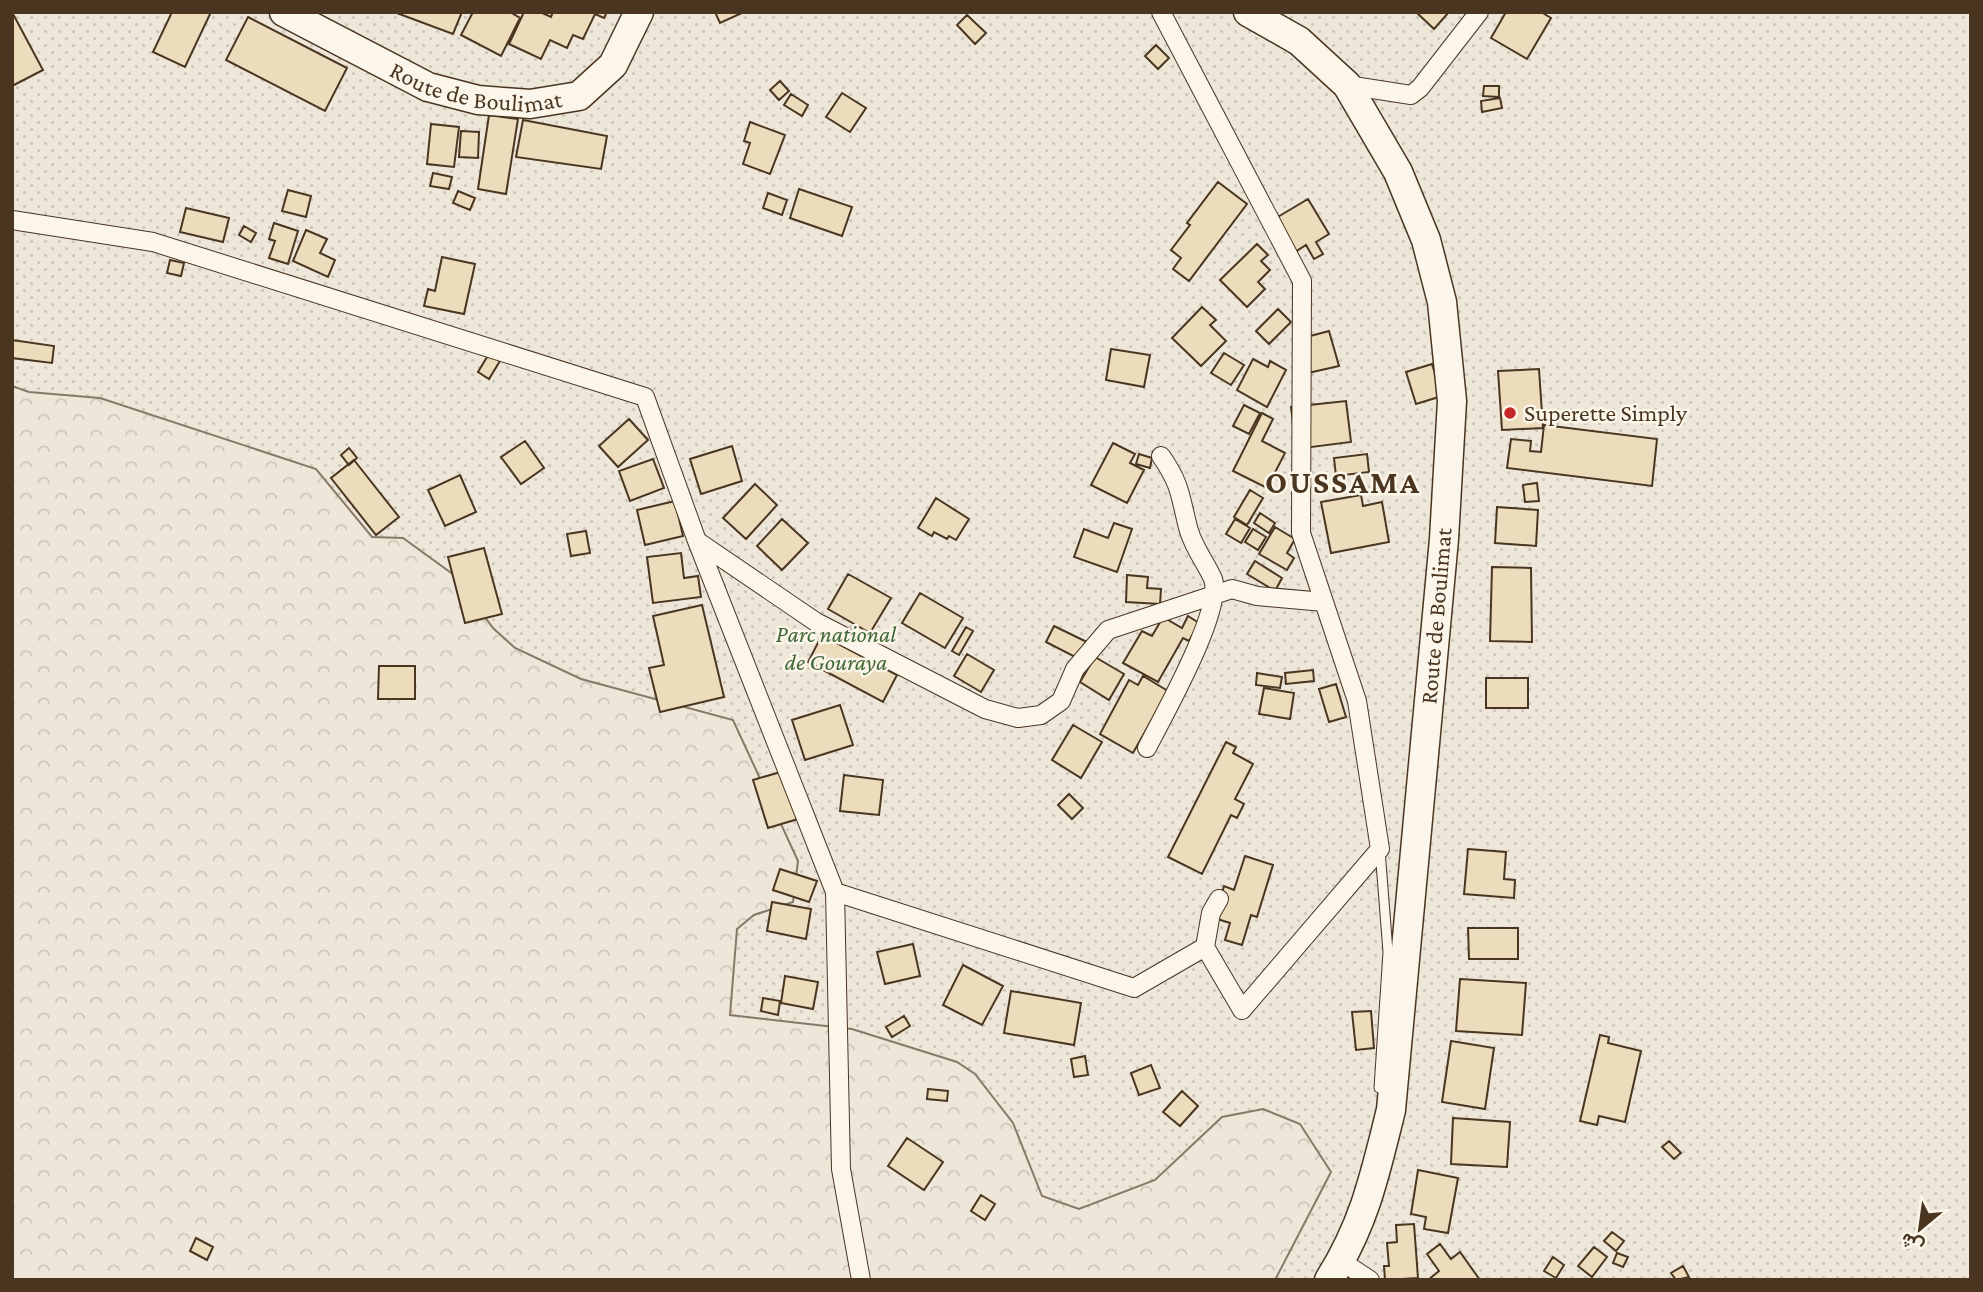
<svg xmlns="http://www.w3.org/2000/svg" width="1983" height="1292" font-family="'Crimson Pro',Vazirmatn,serif">
	<style>
		.grass { fill: url(#grass-dots); stroke: #887966; stroke-width: 2 }
		.forest { fill: url(#forest-crowns); stroke: #887966; stroke-width: 2 }
		.building { fill: #ecdcbc; stroke: #4a3520; stroke-width: 2 }
		.lines { fill: none; stroke-linecap: round; stroke-linejoin: round }
		.service-casing { stroke: #4a3520; stroke-width: 11 }
		.minor-casing { stroke: #4a3520; stroke-width: 20 }
		.primary-casing { stroke: #4a3520; stroke-width: 31 }
		.service { stroke: #fbf6e9; stroke-width: 9 }
		.minor { stroke: #fbf6e9; stroke-width: 18 }
		.primary { stroke: #fbf6e9; stroke-width: 28 }
		.poi-dot { fill: #c62828; stroke: #fbf6e9; stroke-width: 2.5 }
		.labels { text-anchor: middle; stroke-width: 5; stroke-linejoin: round; paint-order: stroke }
		.street-label { font-size: 24px; fill: #4a3520; stroke: #fbf6e9 }
		.poi-label { font-size: 24px; fill: #4a3520; stroke: #fbf6e9; text-anchor: start }
		.park-label { font-size: 24px; font-style: italic; fill: #436837; stroke: #fbf6e9 }
		.district-label { font-size: 32px; font-weight: bold; letter-spacing: 2px; fill: #4a3520; stroke: #fbf6e9 }
	</style>
	<defs>
		<pattern id="grass-dots" width="8" height="8" patternUnits="userSpaceOnUse" patternTransform="scale(1.75)"><rect width="8" height="8" fill="#ede6d9"/><path d="M2 2h.1M6 6h.1" fill="none" stroke="#cdc6ba" stroke-width="1.8" stroke-linecap="round"/></pattern>
		<pattern id="forest-crowns" width="20" height="18" patternUnits="userSpaceOnUse" patternTransform="scale(1.75)"><rect width="20" height="18" fill="#ede6d9"/><path d="M2 6a3 3 0 1 1 6 0M12 15a3 3 0 1 1 6 0" fill="none" stroke="#cdc6ba"/></pattern>
	</defs>
	<rect width="100%" height="100%" fill="#fbf6e9"/>
	<path class="grass" d="M 12,12 L 1971,12 L 1971,1280 L 12,1280 Z"/>
	<path class="forest" d="M 12,386 L 29,392 L 100,398 L 316,469 L 372,537 L 403,538 L 454,575 L 493,628 L 515,648 L 581,679 L 733,720 L 798,861 L 793,902 L 754,915 L 737,929 L 730,1015 L 852,1029 L 957,1062 L 975,1074 L 1013,1123 L 1042,1196 L 1079,1209 L 1155,1180 L 1222,1117 L 1263,1109 L 1300,1124 L 1331,1172 L 1275,1280 L 12,1280 Z"/>
	<path class="building" d="M 12,12 L 43,70 L 12,86 Z
		M 172,12 L 211,12 L 185,67 L 153,52 Z
		M 394,12 L 462,12 L 453,34 Z
		M 473,12 L 510,12 L 520,18 L 501,56 L 461,35 Z
		M 524,12 L 540,12 L 551,17 L 553,12 L 607,12 L 604,18 L 595,14 L 583,39 L 573,35 L 567,48 L 550,40 L 541,59 L 509,44 Z
		M 715,12 L 744,12 L 720,23 Z
		M 1416,12 L 1449,12 L 1434,29 Z
		M 1506,12 L 1541,12 L 1551,18 L 1527,59 L 1491,38 Z
		M 967,15 L 986,33 L 975,44 L 957,25 Z
		M 248,17 L 347,68 L 325,111 L 226,60 Z
		M 1156,45 L 1169,58 L 1158,69 L 1145,56 Z
		M 780,81 L 789,91 L 779,100 L 770,90 Z
		M 1484,86 L 1499,86 L 1499,97 L 1483,96 Z
		M 842,93 L 866,108 L 850,132 L 826,117 Z
		M 791,94 L 808,105 L 802,116 L 784,105 Z
		M 1500,98 L 1502,108 L 1482,112 L 1481,101 Z
		M 489,115 L 518,119 L 506,194 L 478,189 Z
		M 523,120 L 607,136 L 601,169 L 516,157 Z
		M 750,122 L 785,135 L 770,174 L 743,164 L 750,143 L 744,141 Z
		M 431,124 L 459,127 L 454,167 L 427,164 Z
		M 461,131 L 479,132 L 478,158 L 459,157 Z
		M 433,173 L 452,177 L 449,189 L 430,186 Z
		M 1218,182 L 1247,204 L 1189,281 L 1173,269 L 1181,258 L 1171,250 L 1190,225 L 1187,223 Z
		M 799,189 L 852,207 L 842,236 L 790,218 Z
		M 288,190 L 311,196 L 306,217 L 282,211 Z
		M 458,191 L 475,198 L 470,210 L 453,203 Z
		M 768,193 L 787,200 L 782,215 L 763,208 Z
		M 1308,199 L 1329,234 L 1316,242 L 1323,254 L 1314,259 L 1306,245 L 1295,252 L 1276,218 Z
		M 186,208 L 229,218 L 223,242 L 180,232 Z
		M 274,223 L 298,231 L 288,264 L 269,258 L 275,241 L 269,239 Z
		M 244,226 L 256,233 L 251,242 L 239,235 Z
		M 306,230 L 327,239 L 320,253 L 335,260 L 328,277 L 293,261 Z
		M 1257,244 L 1268,255 L 1261,261 L 1270,270 L 1258,282 L 1265,289 L 1247,307 L 1220,280 Z
		M 442,257 L 475,264 L 464,314 L 424,306 L 428,289 L 435,291 Z
		M 170,260 L 184,263 L 181,276 L 167,273 Z
		M 1202,307 L 1216,320 L 1210,325 L 1226,341 L 1201,366 L 1172,338 Z
		M 1278,309 L 1291,322 L 1269,344 L 1256,331 Z
		M 1329,331 L 1339,366 L 1308,373 L 1299,339 Z
		M 12,340 L 54,346 L 52,363 L 12,358 Z
		M 1111,349 L 1150,355 L 1144,387 L 1106,380 Z
		M 506,351 L 489,379 L 478,372 L 487,357 L 482,354 Z
		M 1224,353 L 1244,365 L 1231,385 L 1211,373 Z
		M 1253,359 L 1268,367 L 1270,361 L 1286,370 L 1267,407 L 1237,390 Z
		M 1432,364 L 1442,396 L 1416,404 L 1406,372 Z
		M 1539,369 L 1543,428 L 1502,430 L 1498,371 Z
		M 1346,401 L 1351,442 L 1296,449 L 1291,407 Z
		M 1244,405 L 1260,413 L 1249,434 L 1233,426 Z
		M 1262,413 L 1273,419 L 1262,441 L 1285,453 L 1267,488 L 1233,471 Z
		M 629,419 L 648,440 L 618,467 L 599,446 Z
		M 1544,425 L 1657,439 L 1652,486 L 1507,468 L 1511,439 L 1531,441 L 1530,451 L 1541,452 Z
		M 525,441 L 544,468 L 521,484 L 501,457 Z
		M 1113,443 L 1135,454 L 1130,463 L 1144,470 L 1127,503 L 1091,485 Z
		M 732,446 L 742,481 L 701,494 L 690,459 Z
		M 349,448 L 357,458 L 349,465 L 341,455 Z
		M 1139,454 L 1152,458 L 1150,468 L 1136,464 Z
		M 1367,454 L 1369,472 L 1336,476 L 1334,458 Z
		M 653,459 L 664,488 L 630,501 L 619,471 Z
		M 354,460 L 399,517 L 376,535 L 331,478 Z
		M 460,475 L 476,512 L 445,526 L 428,490 Z
		M 1537,483 L 1539,501 L 1525,502 L 1523,485 Z
		M 755,484 L 777,505 L 746,539 L 723,518 Z
		M 1250,490 L 1263,498 L 1247,525 L 1234,517 Z
		M 1361,495 L 1363,506 L 1382,502 L 1389,542 L 1331,553 L 1321,502 Z
		M 936,498 L 969,519 L 956,540 L 949,536 L 947,539 L 934,532 L 932,536 L 918,528 Z
		M 675,501 L 683,536 L 645,545 L 637,510 Z
		M 1497,507 L 1538,510 L 1536,546 L 1495,543 Z
		M 1260,513 L 1275,523 L 1269,533 L 1254,523 Z
		M 782,519 L 808,543 L 782,570 L 757,546 Z
		M 1235,519 L 1250,528 L 1241,543 L 1226,534 Z
		M 1114,523 L 1132,529 L 1117,572 L 1074,557 L 1084,529 L 1108,538 Z
		M 1275,527 L 1295,539 L 1287,553 L 1294,558 L 1287,570 L 1259,554 Z
		M 1253,529 L 1266,537 L 1258,550 L 1245,542 Z
		M 586,531 L 590,553 L 571,556 L 567,534 Z
		M 484,548 L 502,614 L 465,623 L 448,557 Z
		M 681,553 L 684,578 L 698,576 L 701,597 L 653,603 L 647,557 Z
		M 1255,561 L 1282,578 L 1275,591 L 1247,574 Z
		M 1492,567 L 1531,568 L 1532,642 L 1490,641 Z
		M 848,574 L 891,598 L 870,633 L 828,609 Z
		M 1127,575 L 1148,577 L 1147,588 L 1161,589 L 1160,604 L 1126,602 Z
		M 920,593 L 963,618 L 945,648 L 902,623 Z
		M 702,605 L 724,697 L 660,712 L 649,668 L 664,665 L 653,616 Z
		M 1188,616 L 1199,623 L 1189,641 L 1183,638 L 1158,682 L 1123,663 L 1142,631 L 1152,636 L 1163,617 L 1182,628 Z
		M 1054,626 L 1089,643 L 1081,660 L 1046,642 Z
		M 966,627 L 973,631 L 959,655 L 952,651 Z
		M 822,635 L 897,675 L 883,702 L 808,662 Z
		M 967,654 L 994,670 L 981,692 L 954,676 Z
		M 1095,657 L 1124,674 L 1109,700 L 1080,682 Z
		M 379,666 L 415,666 L 415,699 L 378,699 Z
		M 1313,670 L 1314,681 L 1286,684 L 1285,673 Z
		M 1257,673 L 1282,677 L 1280,688 L 1256,685 Z
		M 1143,676 L 1168,691 L 1133,753 L 1100,734 L 1129,680 L 1138,685 Z
		M 1486,678 L 1528,678 L 1528,708 L 1486,708 Z
		M 1336,684 L 1346,717 L 1329,722 L 1319,689 Z
		M 1264,688 L 1294,693 L 1290,719 L 1259,714 Z
		M 840,705 L 853,745 L 805,760 L 792,720 Z
		M 1073,725 L 1102,742 L 1081,778 L 1052,760 Z
		M 1226,742 L 1236,747 L 1233,753 L 1253,764 L 1235,799 L 1244,804 L 1237,818 L 1231,815 L 1202,874 L 1168,857 Z
		M 784,771 L 798,819 L 768,828 L 753,780 Z
		M 844,775 L 883,780 L 879,815 L 840,811 Z
		M 1069,794 L 1083,808 L 1072,819 L 1058,805 Z
		M 1468,849 L 1506,852 L 1504,879 L 1515,880 L 1514,898 L 1464,894 Z
		M 1245,856 L 1273,865 L 1257,917 L 1251,915 L 1242,945 L 1225,940 L 1230,923 L 1214,918 L 1224,886 L 1234,890 Z
		M 780,869 L 817,881 L 809,902 L 773,890 Z
		M 772,902 L 811,909 L 806,939 L 767,931 Z
		M 1468,928 L 1518,928 L 1518,959 L 1469,959 Z
		M 913,944 L 920,976 L 885,984 L 877,952 Z
		M 963,965 L 1003,986 L 982,1025 L 943,1005 Z
		M 785,976 L 818,982 L 813,1009 L 781,1003 Z
		M 1460,979 L 1526,983 L 1522,1035 L 1456,1031 Z
		M 1011,991 L 1081,1003 L 1074,1045 L 1004,1033 Z
		M 763,998 L 780,1001 L 778,1015 L 761,1011 Z
		M 1371,1011 L 1374,1048 L 1356,1050 L 1352,1012 Z
		M 904,1016 L 910,1026 L 892,1037 L 886,1027 Z
		M 1600,1035 L 1609,1037 L 1608,1043 L 1641,1051 L 1625,1122 L 1599,1116 L 1597,1125 L 1580,1121 Z
		M 1451,1041 L 1494,1048 L 1485,1109 L 1442,1102 Z
		M 1085,1056 L 1088,1075 L 1074,1077 L 1071,1059 Z
		M 1151,1065 L 1160,1088 L 1139,1095 L 1131,1073 Z
		M 928,1089 L 948,1091 L 947,1101 L 927,1099 Z
		M 1182,1091 L 1198,1106 L 1180,1126 L 1163,1112 Z
		M 1453,1118 L 1510,1122 L 1507,1167 L 1451,1164 Z
		M 907,1138 L 943,1162 L 924,1190 L 888,1166 Z
		M 1669,1141 L 1681,1153 L 1674,1159 L 1662,1147 Z
		M 1418,1170 L 1458,1178 L 1448,1233 L 1424,1229 L 1426,1217 L 1411,1214 Z
		M 981,1195 L 995,1204 L 985,1220 L 971,1211 Z
		M 1414,1224 L 1418,1278 L 1385,1280 L 1384,1266 L 1389,1266 L 1387,1243 L 1397,1242 L 1396,1225 Z
		M 1612,1232 L 1624,1241 L 1616,1251 L 1604,1241 Z
		M 196,1238 L 213,1247 L 207,1260 L 190,1251 Z
		M 1440,1244 L 1451,1259 L 1460,1252 L 1480,1280 L 1428,1280 L 1439,1271 L 1427,1254 Z
		M 1594,1247 L 1607,1257 L 1592,1277 L 1578,1266 Z
		M 1617,1253 L 1628,1257 L 1623,1267 L 1613,1263 Z
		M 1553,1257 L 1564,1265 L 1556,1278 L 1544,1271 Z
		M 1683,1266 L 1689,1277 L 1676,1280 L 1671,1273 Z"/>
	<g class="lines">
		<g class="service-casing">
			<path id="service" d="M 1379,1088 L 1388,952 L 1380,850"/>
		</g>
		<g class="minor-casing">
			<path id="minor" d="M 1347,85 L 1411,95 L 1420,88 L 1479,12
				M 12,220 L 153,242 L 645,397 L 697,541 L 835,892 L 1134,988 L 1205,947 L 1242,1010 L 1380,849 L 1357,701 L 1301,533 L 1302,281 L 1161,12
				M 697,541 L 816,622 L 985,709 L 1018,718 L 1041,715 L 1061,701 L 1075,669 L 1108,630 L 1232,589 L 1257,596 L 1324,602
				M 1147,748 C 1162,718 1224,609 1213,579 C 1206,563 1195,550 1189,531 C 1180,498 1182,486 1161,456
				M 835,892 L 841,1169 L 861,1280
				M 1205,947 L 1211,913 L 1219,899
				M 1341,1261 L 1370,1280"/>
		</g>
		<g class="primary-casing">
			<g id="primary">
				<path id="s1" d="M 284,12 L 428,87 L 478,100 L 530,104 L 579,96 L 613,65 L 639,12"/>
				<path d="M 1248,12 L 1299,41 L 1347,85 L 1398,172 L 1426,240 L 1442,302 L 1452,401 L 1444,539 L 1391,1110 C 1375,1174 1365,1223 1329,1280"/>
			</g>
		</g>
		<use href="#service" class="service"/>
		<use href="#minor" class="minor"/>
		<use href="#primary" class="primary"/>
	</g>
	<circle class="poi-dot" cx="1510" cy="413" r="7"/>
	<g class="labels">
		<g class="street-label">
			<text dy="8" stroke="none"><textPath href="#s1" startOffset="210">Route de Boulimat</textPath></text>
			<text transform="translate(1436 616) rotate(-85)" y="8">Route de Boulimat</text>
		</g>
		<g class="poi-label">
			<text x="1524" y="421">Superette Simply</text>
		</g>
		<g class="park-label">
			<text x="836" y="642">Parc national<tspan x="836" dy="28">de Gouraya</tspan></text>
		</g>
		<g class="district-label">
			<text x="1343" y="493">OUSSAMA</text>
		</g>
	</g>
	<rect width="1983" height="1292" fill="none" stroke="#4a3520" stroke-width="28"/>
	<g transform="translate(1920 1229) rotate(209)" stroke="#fbf6e9" stroke-width="5" paint-order="stroke">
	<path d="M0-5L12 26L0 18L-12 26Z" fill="#4a3520"/>
	<text y="-10" font-size="19" font-weight="bold" text-anchor="middle" fill="#4a3520">ش</text>
	</g>
</svg>
